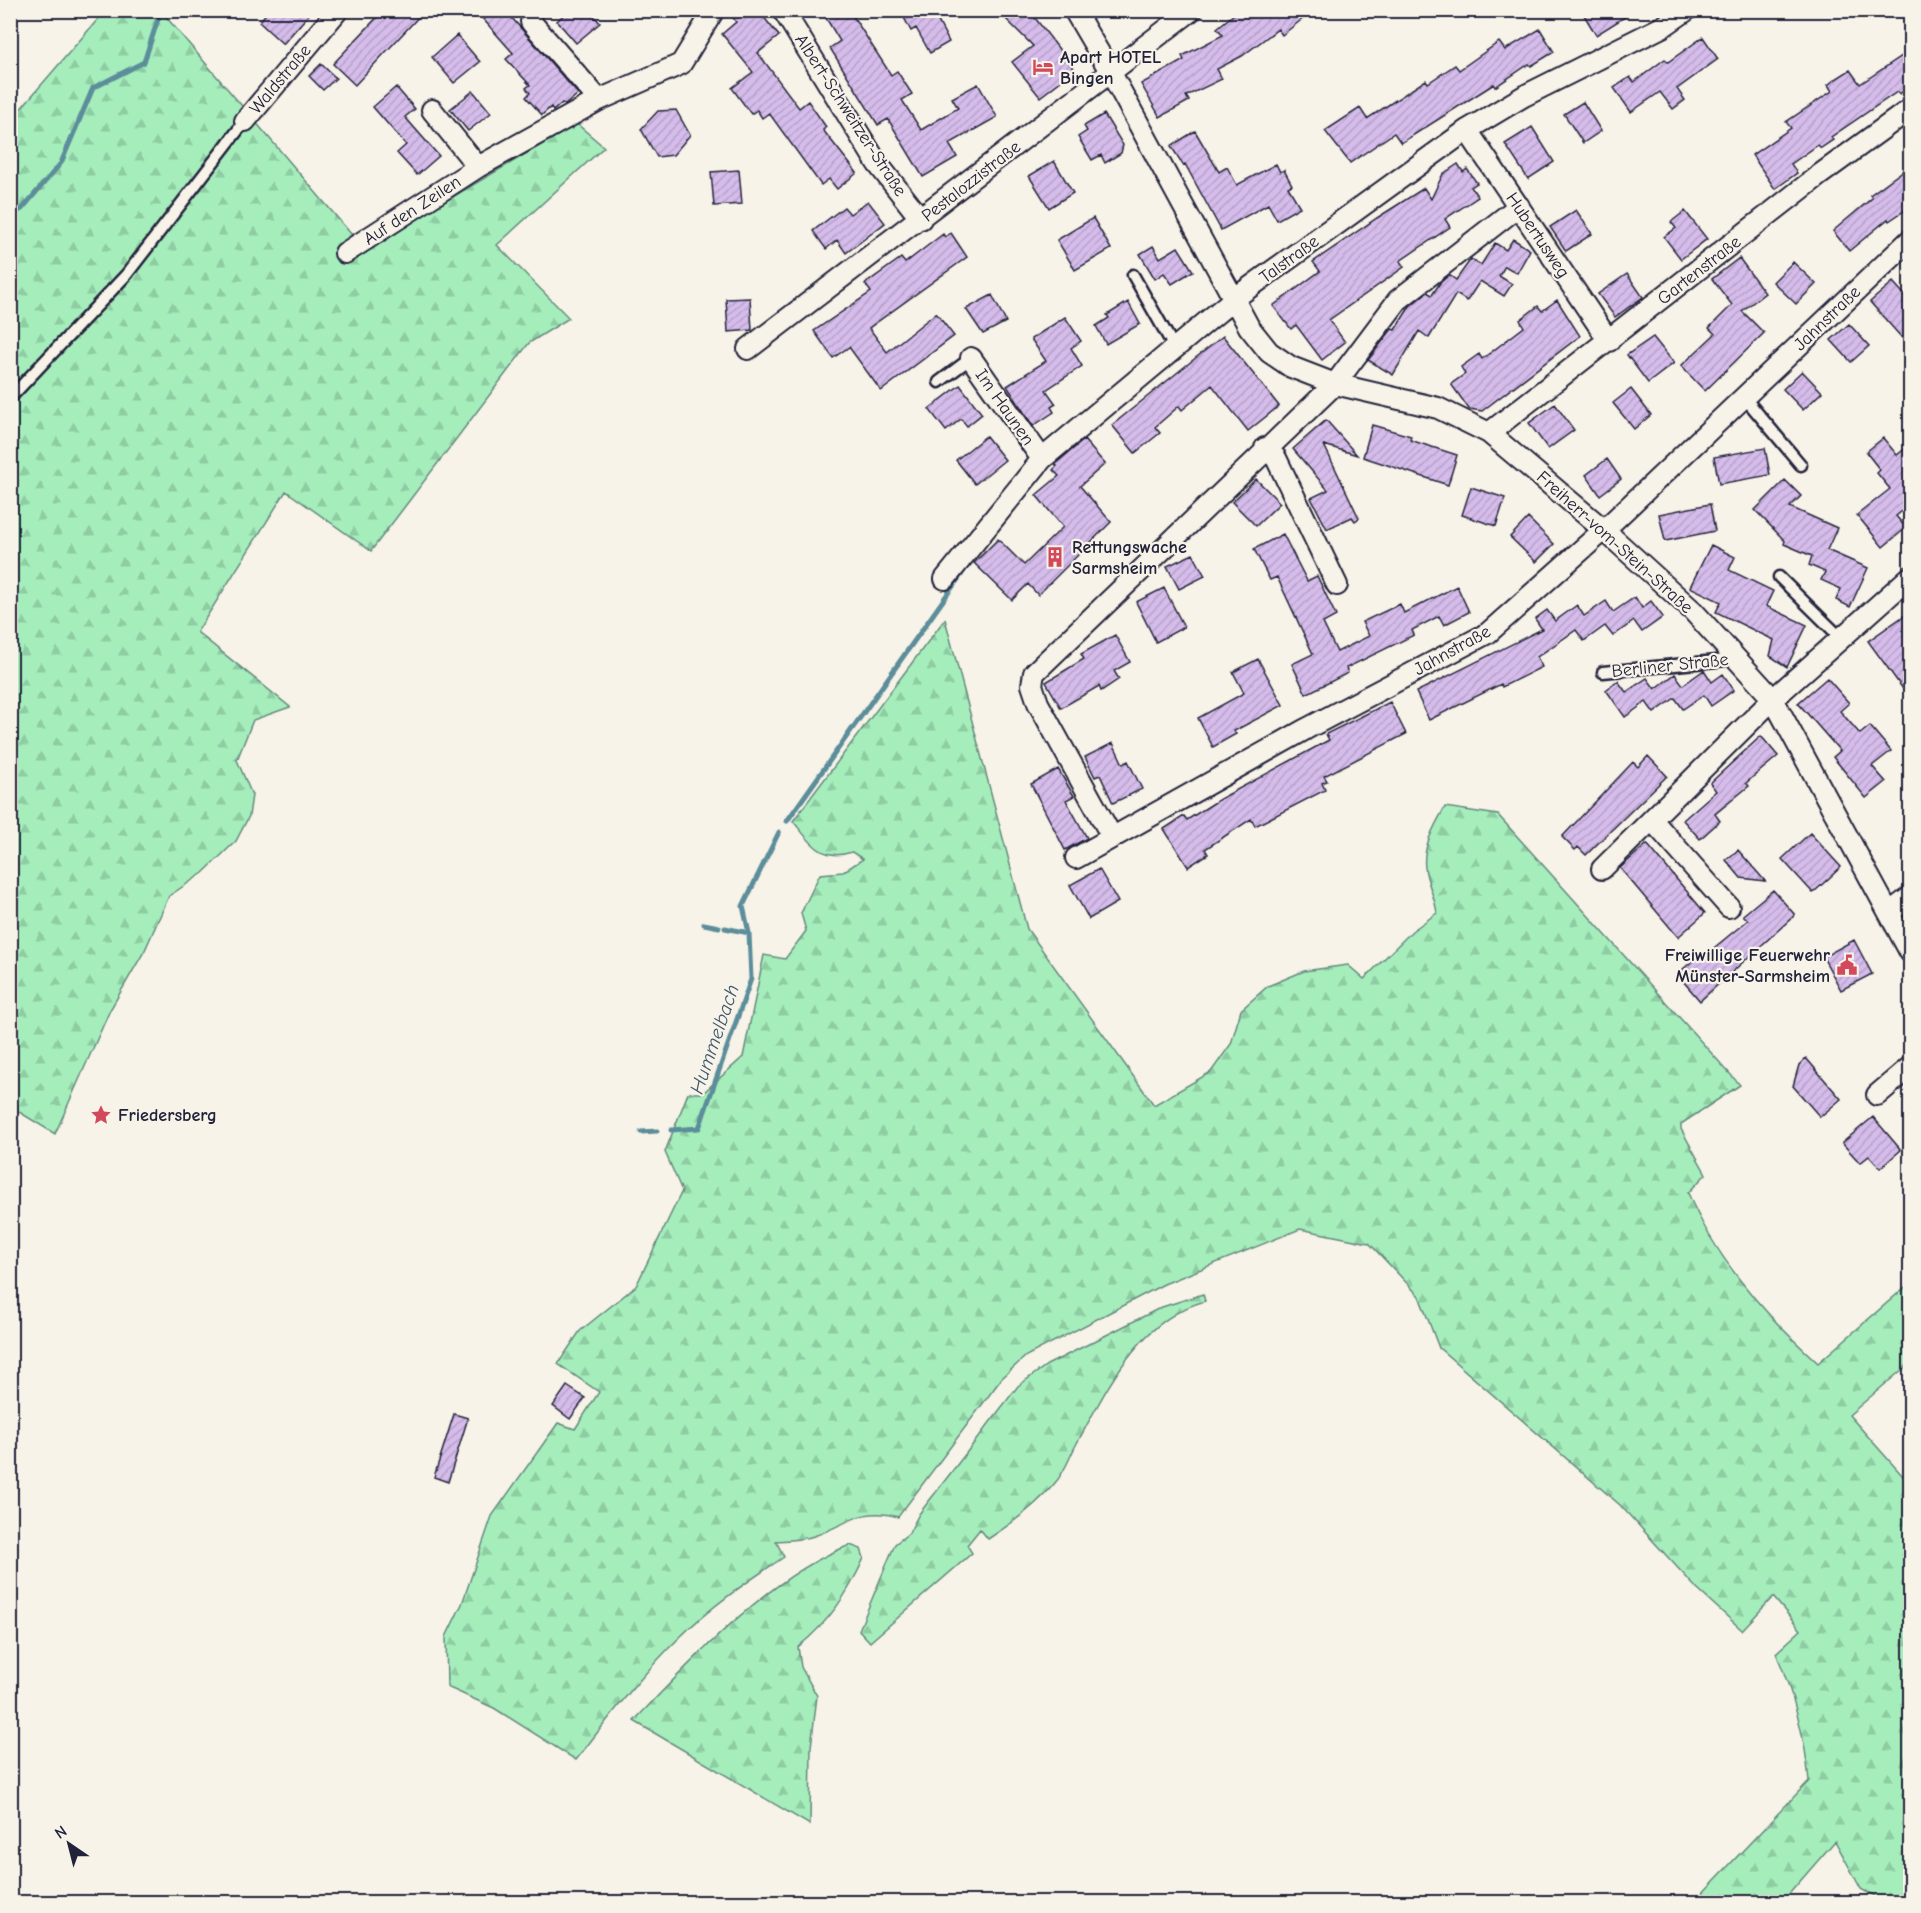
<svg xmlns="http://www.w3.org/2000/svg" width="1921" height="1913" font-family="'Comic Neue',sans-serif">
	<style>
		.forest { fill: url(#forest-firs); stroke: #64887c; stroke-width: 1.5 }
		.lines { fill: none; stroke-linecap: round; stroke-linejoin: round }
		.stream { stroke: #5c8d9a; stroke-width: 5 }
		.building { fill: url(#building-hatch); stroke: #22223b; stroke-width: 1.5 }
		.lane-casing { stroke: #22223b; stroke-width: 15 }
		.street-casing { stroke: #22223b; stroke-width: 24 }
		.lane { stroke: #f7f3e8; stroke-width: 10 }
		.street { stroke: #f7f3e8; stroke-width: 20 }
		.labels { text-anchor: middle; stroke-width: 4.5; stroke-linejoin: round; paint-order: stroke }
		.poi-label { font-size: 18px; font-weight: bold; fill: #22223b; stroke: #f7f3e8; text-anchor: start }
		.street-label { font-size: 18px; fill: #22223b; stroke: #f7f3e8 }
		.water-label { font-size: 20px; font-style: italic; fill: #3f586b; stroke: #f7f3e8 }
	</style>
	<defs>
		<pattern id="forest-firs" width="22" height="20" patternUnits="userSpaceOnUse" patternTransform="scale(1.5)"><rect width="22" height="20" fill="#a5eebc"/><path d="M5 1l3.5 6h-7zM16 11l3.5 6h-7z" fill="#8ecca2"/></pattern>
		<pattern id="building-hatch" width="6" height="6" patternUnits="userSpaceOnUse" patternTransform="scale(1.5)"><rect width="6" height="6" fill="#d5bcea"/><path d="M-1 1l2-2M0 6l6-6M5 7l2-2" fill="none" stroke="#b7a1ca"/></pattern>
	</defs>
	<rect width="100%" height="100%" fill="#f7f3e8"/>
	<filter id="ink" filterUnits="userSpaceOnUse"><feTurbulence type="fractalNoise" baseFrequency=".0167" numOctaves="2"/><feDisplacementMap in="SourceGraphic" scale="12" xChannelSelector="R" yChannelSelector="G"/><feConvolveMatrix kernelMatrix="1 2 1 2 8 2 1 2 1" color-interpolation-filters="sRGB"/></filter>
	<g filter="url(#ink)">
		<path class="forest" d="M 105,11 L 161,11 L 364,249 L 577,124 L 604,147 L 497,245 L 569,318 L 529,343 L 371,551 L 286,491 L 197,632 L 290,707 L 253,720 L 237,760 L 252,795 L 249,816 L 236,841 L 203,873 L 169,896 L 145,950 L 110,1010 L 55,1134 L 11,1107 L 11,120 Z
			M 945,619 L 1027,929 L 1154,1105 L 1211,1072 L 1231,1044 L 1241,1010 L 1268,986 L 1304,971 L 1348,965 L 1364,979 L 1412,931 L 1437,913 C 1435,898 1429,887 1426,873 C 1420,850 1434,826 1445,807 L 1498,815 L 1740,1085 L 1681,1124 L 1681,1129 L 1706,1174 L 1688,1193 C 1715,1258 1766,1316 1818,1363 L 1910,1283 L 1910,1363 L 1849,1415 L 1910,1484 L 1910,1902 L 1883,1902 L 1861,1889 L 1835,1841 L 1782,1902 L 1697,1902 L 1695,1901 L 1809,1781 C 1805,1735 1794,1695 1776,1653 L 1801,1630 L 1773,1597 L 1742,1630 L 1698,1590 L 1620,1505 L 1439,1348 L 1419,1296 L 1369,1243 L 1300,1229 L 1164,1284 L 1026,1356 L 1002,1378 L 898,1517 C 861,1506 847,1525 814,1536 C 802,1540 788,1540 776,1541 L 784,1557 C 748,1581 710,1607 679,1638 C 641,1675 609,1718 576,1760 L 494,1708 L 447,1687 L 446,1637 L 462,1604 L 492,1516 L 558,1423 L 575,1429 L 599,1392 L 558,1364 L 580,1331 L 636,1286 L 682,1191 L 665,1152 L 688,1093 L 703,1093 L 743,1057 L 764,955 L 785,959 L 806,931 L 801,913 L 820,874 L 843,872 L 863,859 L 852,852 C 821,862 811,843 793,821 Z
			M 1203,1294 L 1205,1301 C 1139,1319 1108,1387 1077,1443 C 1070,1456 1065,1472 1055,1483 C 1038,1504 1011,1524 988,1539 L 980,1529 L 967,1545 L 972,1553 L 870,1642 L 859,1630 L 895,1544 L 909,1533 L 919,1514 L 1018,1386 L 1047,1365 L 1162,1307 Z
			M 850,1545 L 861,1549 L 864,1558 C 848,1594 829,1622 798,1647 L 801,1667 L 817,1696 L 811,1747 L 810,1825 L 634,1721 C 693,1659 769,1576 850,1545 Z"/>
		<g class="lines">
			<path class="stream" d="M 10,215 L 22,209 L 61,163 L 93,88 L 144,62 L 161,10
				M 787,821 L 963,572
				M 704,924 L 719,927
				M 725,928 L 749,933
				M 671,1130 L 699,1128 L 751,979 L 749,933 L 743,906 L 779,832
				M 641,1132 L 657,1131"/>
		</g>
		<path class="building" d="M 269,10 L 313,10 L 283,44 L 259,22 Z
			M 384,10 L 425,10 L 355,85 L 333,64 Z
			M 475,10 L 505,10 L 578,94 L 565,105 L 562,103 L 553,111 L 551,107 L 542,115 L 526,97 L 530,93 L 526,88 L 530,85 L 506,59 L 513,53 Z
			M 569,10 L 589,10 L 600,23 L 576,43 L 557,21 Z
			M 739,10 L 758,10 L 779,36 L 758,53 L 799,108 L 808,101 L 826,127 L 823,130 L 857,173 L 837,189 L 829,179 L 821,185 L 769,113 L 762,118 L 757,110 L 751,114 L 732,88 L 753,72 L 722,34 L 736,22 L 732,16 Z
			M 821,10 L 849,10 L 891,75 L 897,71 L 912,94 L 902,100 L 921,130 L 958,108 L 952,98 L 978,84 L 997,117 L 949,144 L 957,157 L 923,177 L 888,119 L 878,125 L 830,48 L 840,41 Z
			M 900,10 L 957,10 L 938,21 L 949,42 L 930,53 L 916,28 L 911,31 Z
			M 997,10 L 1029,10 L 1075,70 L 1040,97 L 1012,62 L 1033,46 Z
			M 1239,10 L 1314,10 L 1282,35 L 1278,29 L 1242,56 L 1217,69 L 1222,79 L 1186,96 L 1189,101 L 1160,117 L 1141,84 L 1184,60 L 1182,56 L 1223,35 L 1217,28 Z
			M 1581,10 L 1636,10 L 1596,35 Z
			M 1540,29 L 1554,52 L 1531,66 L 1529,64 L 1495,87 L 1494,84 L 1401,143 L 1394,133 L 1350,163 L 1325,131 L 1360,108 L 1367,119 L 1426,80 L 1428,83 L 1455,65 L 1459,70 L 1499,42 L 1505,50 Z
			M 457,35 L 480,62 L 454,83 L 432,57 Z
			M 1703,37 L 1718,59 L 1677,89 L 1685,100 L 1673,109 L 1660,92 L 1631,112 L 1614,88 L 1630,77 L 1634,82 L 1665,59 L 1668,62 Z
			M 1911,50 L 1911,86 L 1899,94 L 1897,92 L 1831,137 L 1833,140 L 1821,148 L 1818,145 L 1791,164 L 1797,173 L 1775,189 L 1752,155 L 1791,128 L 1786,122 L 1832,91 L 1828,85 L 1834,80 L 1850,70 L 1860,84 Z
			M 321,64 L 336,78 L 323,90 L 309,76 Z
			M 396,87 L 415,109 L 405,117 L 439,156 L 417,175 L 397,153 L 406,145 L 373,107 Z
			M 473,91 L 491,113 L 468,131 L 450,109 Z
			M 1583,102 L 1601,131 L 1583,143 L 1564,114 Z
			M 676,110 L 690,135 L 673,155 L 657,157 L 641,129 L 658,111 Z
			M 1104,114 L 1123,145 L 1121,153 L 1105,163 L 1101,155 L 1092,160 L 1078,137 L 1087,131 L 1084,126 Z
			M 1532,127 L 1554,162 L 1528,179 L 1505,144 Z
			M 1195,131 L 1219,172 L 1227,167 L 1237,185 L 1276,164 L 1280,172 L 1284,170 L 1292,185 L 1288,187 L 1300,207 L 1277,220 L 1268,204 L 1221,230 L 1185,164 L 1183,165 L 1171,146 Z
			M 1054,161 L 1073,193 L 1049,208 L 1029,176 Z
			M 1458,164 L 1463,172 L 1467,169 L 1477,183 L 1471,187 L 1478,197 L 1445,219 L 1450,227 L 1400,261 L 1404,267 L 1329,320 L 1345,342 L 1322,360 L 1296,325 L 1291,329 L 1273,306 L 1320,271 L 1313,262 L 1377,218 L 1424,188 L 1431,199 L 1443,174 Z
			M 1911,165 L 1911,206 L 1889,221 L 1888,219 L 1849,251 L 1833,231 L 1872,198 L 1870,195 Z
			M 739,170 L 742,204 L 714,206 L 711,172 Z
			M 868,201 L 885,223 L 846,253 L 837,240 L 826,249 L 813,231 L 844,207 L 850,214 Z
			M 1576,210 L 1592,234 L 1566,251 L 1550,227 Z
			M 1685,211 L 1707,239 L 1681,259 L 1664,237 L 1676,228 L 1671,222 Z
			M 1093,218 L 1111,249 L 1075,270 L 1057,240 Z
			M 951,233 L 967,257 L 869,328 L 887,352 L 936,313 L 954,336 L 881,391 L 849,347 L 833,358 L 814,331 L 871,292 L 865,284 L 901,258 L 905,263 L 943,234 L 945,237 Z
			M 1513,239 L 1530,250 L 1517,273 L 1505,266 L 1499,276 L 1512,284 L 1504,296 L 1480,281 L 1467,301 L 1456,294 L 1429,338 L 1419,331 L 1393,375 L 1368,360 L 1392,329 L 1395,330 L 1410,306 L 1427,292 L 1432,295 L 1440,283 L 1449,275 L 1456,280 L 1471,259 L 1481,265 L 1495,243 L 1506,250 Z
			M 1153,246 L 1160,258 L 1178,247 L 1193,271 L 1172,284 L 1164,273 L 1155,279 L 1140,254 Z
			M 1739,258 L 1765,293 L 1742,311 L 1764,333 L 1705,391 L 1681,366 L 1715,334 L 1709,328 L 1732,305 L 1712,279 Z
			M 1793,262 L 1816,284 L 1796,304 L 1773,282 Z
			M 1627,274 L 1643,297 L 1615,317 L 1598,294 Z
			M 1893,282 L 1911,302 L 1911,330 L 1902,338 L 1870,302 Z
			M 992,295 L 1006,322 L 983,334 L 966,309 Z
			M 750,298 L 752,330 L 728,332 L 726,299 Z
			M 1557,300 L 1580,336 L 1482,411 L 1469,409 L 1451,384 L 1465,374 L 1461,367 L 1479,354 L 1482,359 L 1524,327 L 1520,320 L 1538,306 L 1542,311 Z
			M 1128,302 L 1140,324 L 1106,344 L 1096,326 L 1109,318 L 1107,315 Z
			M 1065,317 L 1081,341 L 1071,348 L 1082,366 L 1046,390 L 1056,404 L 1051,407 L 1054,412 L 1033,426 L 1007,386 L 1046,361 L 1031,339 Z
			M 1849,324 L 1869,346 L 1851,362 L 1831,340 Z
			M 1223,336 L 1279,406 L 1248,431 L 1212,385 L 1182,410 L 1179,406 L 1155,427 L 1160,433 L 1135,453 L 1112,425 Z
			M 1653,337 L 1674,363 L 1648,383 L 1627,355 Z
			M 1802,371 L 1822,392 L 1803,410 L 1783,389 Z
			M 960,385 L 982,414 L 967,426 L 961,419 L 946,431 L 929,409 Z
			M 1631,389 L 1651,415 L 1634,429 L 1613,403 Z
			M 1555,404 L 1574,430 L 1548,449 L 1529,423 Z
			M 1326,420 L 1357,455 L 1324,445 L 1359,518 L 1355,521 L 1352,517 L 1327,529 L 1311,498 L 1328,490 L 1293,449 Z
			M 1372,425 L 1411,436 L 1410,440 L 1457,455 L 1448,485 L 1363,457 Z
			M 986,436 L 1005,460 L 975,484 L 956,460 Z
			M 1883,438 L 1897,455 L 1911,444 L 1911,504 L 1896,516 L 1906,528 L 1883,547 L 1857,515 L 1890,489 L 1877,473 L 1880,470 L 1866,452 Z
			M 1084,440 L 1105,464 L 1080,486 L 1111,522 L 1038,595 L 1028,584 L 1012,600 L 974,563 L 998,539 L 1024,565 L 1063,527 L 1036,495 L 1059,476 L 1053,470 L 1057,466 L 1055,464 Z
			M 1765,448 L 1770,475 L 1719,484 L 1714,457 Z
			M 1607,459 L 1621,479 L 1600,495 L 1586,475 Z
			M 1256,479 L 1280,503 L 1256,526 L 1232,502 Z
			M 1785,480 L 1801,496 L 1790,507 L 1837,528 L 1827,550 L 1868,568 L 1850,607 L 1836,600 L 1841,589 L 1821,580 L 1825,572 L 1809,565 L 1812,556 L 1784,544 L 1785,541 L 1755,510 Z
			M 1471,487 L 1505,498 L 1496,526 L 1462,515 Z
			M 1710,504 L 1715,531 L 1665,541 L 1659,514 Z
			M 1528,518 L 1554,544 L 1536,562 L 1510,537 Z
			M 1283,534 L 1307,581 L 1317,576 L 1336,616 L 1323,623 L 1337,652 L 1369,636 L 1362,622 L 1400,604 L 1404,613 L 1457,586 L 1469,612 L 1444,625 L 1439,616 L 1412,630 L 1414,635 L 1346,668 L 1348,673 L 1306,694 L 1292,664 L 1313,654 L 1277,577 L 1270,580 L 1254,549 Z
			M 1711,545 L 1735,557 L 1729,570 L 1773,591 L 1766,606 L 1807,625 L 1787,667 L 1770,656 L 1774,640 L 1716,612 L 1721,602 L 1690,587 Z
			M 1193,554 L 1205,576 L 1179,589 L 1167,566 Z
			M 1164,588 L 1184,627 L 1156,642 L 1136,602 Z
			M 1635,597 L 1642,608 L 1651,601 L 1663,617 L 1642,632 L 1634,621 L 1613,636 L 1605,626 L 1584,641 L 1576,630 L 1537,657 L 1542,667 L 1502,687 L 1501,684 L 1429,720 L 1416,692 L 1542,629 L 1535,619 L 1547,610 L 1555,621 L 1577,605 L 1584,616 L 1606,601 L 1613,612 Z
			M 1911,611 L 1911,700 L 1868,641 Z
			M 1115,635 L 1130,662 L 1114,671 L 1119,679 L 1101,691 L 1099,686 L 1061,708 L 1046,682 L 1084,659 L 1081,654 Z
			M 1258,659 L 1283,705 L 1234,731 L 1236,734 L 1213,747 L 1198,718 L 1244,693 L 1233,672 Z
			M 1704,670 L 1712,682 L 1723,674 L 1734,690 L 1711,706 L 1704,695 L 1683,709 L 1675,698 L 1654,713 L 1646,702 L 1625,717 L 1606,690 L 1618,681 L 1626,692 L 1647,678 L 1655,689 L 1675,674 L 1683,685 Z
			M 1827,678 L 1849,703 L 1840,711 L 1860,734 L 1870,726 L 1891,751 L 1872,766 L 1886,782 L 1866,798 L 1833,757 L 1840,751 L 1798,703 Z
			M 1390,702 L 1406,734 L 1324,776 L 1327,781 L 1322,783 L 1325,790 L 1255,826 L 1251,819 L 1205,849 L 1208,854 L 1188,867 L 1164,829 L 1184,816 L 1187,820 L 1220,799 L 1327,741 L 1329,740 L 1326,734 Z
			M 1761,736 L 1778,756 L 1746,783 L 1749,786 L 1715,814 L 1720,821 L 1700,839 L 1683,820 L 1716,791 L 1710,783 Z
			M 1113,743 L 1123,764 L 1128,761 L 1142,789 L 1113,803 L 1100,775 L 1095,777 L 1085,757 Z
			M 1648,756 L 1667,776 L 1586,855 L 1578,847 L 1575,850 L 1562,837 L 1633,762 L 1638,767 Z
			M 1058,769 L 1074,796 L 1066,800 L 1087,838 L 1065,850 L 1031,784 Z
			M 1810,833 L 1841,867 L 1813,893 L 1782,859 Z
			M 1647,844 L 1705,913 L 1678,937 L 1620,868 Z
			M 1738,850 L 1765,881 L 1741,878 L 1726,860 Z
			M 1099,869 L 1118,902 L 1089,919 L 1070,885 Z
			M 1773,890 L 1795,915 L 1700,1001 L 1677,974 L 1702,953 L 1704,956 L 1748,920 L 1743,915 Z
			M 1854,940 L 1872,974 L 1841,990 L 1823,957 Z
			M 1806,1058 L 1841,1099 L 1820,1117 L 1793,1086 L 1799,1065 Z
			M 1873,1117 L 1901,1150 L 1880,1168 L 1869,1156 L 1860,1163 L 1842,1143 Z
			M 567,1386 L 585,1398 L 570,1419 L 553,1406 Z
			M 454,1414 L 468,1418 L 448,1482 L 434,1477 Z"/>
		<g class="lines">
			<g class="lane-casing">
				<path id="lane" d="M 1133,275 L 1174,347
					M 939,382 L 971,358
					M 1744,397 L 1801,465
					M 10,398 L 127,274 L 245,121
					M 1779,577 L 1841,638
					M 1603,672 L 1737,659"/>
			</g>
			<g class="street-casing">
				<path id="street" d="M 783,10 L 877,163 L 921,219
					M 1074,10 L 1111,73 L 1249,327 L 1269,352 L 1291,367 L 1335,384 L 1438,408 L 1489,433 L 1604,530 L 1693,611 L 1773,699 L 1910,952
					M 531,22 L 599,100
					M 432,110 L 478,167
					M 245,121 L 338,10
					M 1467,130 L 1609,341
					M 345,253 L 478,167 L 599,100 L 681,64 L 714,10
					M 748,349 L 1192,10
					M 971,358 L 1042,459
					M 1489,433 L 1818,176 L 1910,109
					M 1265,448 L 1276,458 L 1337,585
					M 945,579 L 1042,459 L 1235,298 L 1467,130 L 1524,96 L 1664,26 L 1687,10
					M 1652,820 L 1729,907
					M 1112,837 L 1038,703 L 1032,685 L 1034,673 L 1335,384 L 1398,300 L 1519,206
					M 1076,858 L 1306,729 L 1488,633 L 1604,530 L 1910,240
					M 1602,869 L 1773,699 L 1910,577
					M 1890,912 L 1910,897
					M 1877,1095 L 1910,1067"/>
			</g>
			<use href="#lane" class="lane"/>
			<use href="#street" class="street"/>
		</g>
	</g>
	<defs>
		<g id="hotel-bare" transform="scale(1.62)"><path d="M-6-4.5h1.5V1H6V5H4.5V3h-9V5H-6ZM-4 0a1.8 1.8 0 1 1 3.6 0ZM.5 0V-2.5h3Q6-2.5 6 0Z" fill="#d1495b" stroke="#f7f3e8" stroke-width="2.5" paint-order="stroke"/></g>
		<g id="building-bare" transform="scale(1.62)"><path d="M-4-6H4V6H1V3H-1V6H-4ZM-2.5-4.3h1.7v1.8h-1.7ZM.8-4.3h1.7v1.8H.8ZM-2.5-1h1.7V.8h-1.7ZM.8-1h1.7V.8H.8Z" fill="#d1495b" stroke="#f7f3e8" stroke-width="2.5" paint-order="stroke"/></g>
		<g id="civic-bare" transform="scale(1.62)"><path d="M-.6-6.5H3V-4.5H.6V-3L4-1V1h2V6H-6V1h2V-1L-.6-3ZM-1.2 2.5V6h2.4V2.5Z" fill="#d1495b" stroke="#f7f3e8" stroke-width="2.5" paint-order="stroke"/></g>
		<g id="sight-bare" transform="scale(1.62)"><path d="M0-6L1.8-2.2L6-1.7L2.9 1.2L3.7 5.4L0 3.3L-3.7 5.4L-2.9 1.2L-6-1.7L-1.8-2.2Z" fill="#d1495b" stroke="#f7f3e8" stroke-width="2.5" paint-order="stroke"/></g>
	</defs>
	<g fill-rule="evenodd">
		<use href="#hotel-bare" x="1043" y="67"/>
		<use href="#building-bare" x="1055" y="557"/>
		<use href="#civic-bare" x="1847" y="965"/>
		<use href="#sight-bare" x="101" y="1115"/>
	</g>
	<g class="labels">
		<g class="poi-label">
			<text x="1060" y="63">Apart HOTEL<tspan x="1060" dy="21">Bingen</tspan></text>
			<text x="1072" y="553">Rettungswache<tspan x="1072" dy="21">Sarmsheim</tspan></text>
			<text x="1830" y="961" text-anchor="end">Freiwillige Feuerwehr<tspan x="1830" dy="21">Münster-Sarmsheim</tspan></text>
			<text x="118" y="1121">Friedersberg</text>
		</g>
		<g class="street-label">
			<text transform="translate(280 79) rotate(-50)" y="6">Waldstraße</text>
			<text transform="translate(851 115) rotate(57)" y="6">Albert-Schweitzer-Straße</text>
			<text transform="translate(971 181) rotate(-38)" y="6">Pestalozzistraße</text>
			<text transform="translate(412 210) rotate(-33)" y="6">Auf den Zeilen</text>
			<text transform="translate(1538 235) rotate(56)" y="6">Hubertusweg</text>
			<text transform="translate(1289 259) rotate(-36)" y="6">Talstraße</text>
			<text transform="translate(1699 270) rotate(-38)" y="6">Gartenstraße</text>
			<text transform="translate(1827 318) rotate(-44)" y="6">Jahnstraße</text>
			<text transform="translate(1005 407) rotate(55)" y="6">Im Haunen</text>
			<text transform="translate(1615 542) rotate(42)" y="6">Freiherr-vom-Stein-Straße</text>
			<text transform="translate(1452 650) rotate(-29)" y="6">Jahnstraße</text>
			<text transform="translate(1670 665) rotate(-6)" y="6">Berliner Straße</text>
		</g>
		<g class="water-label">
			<text transform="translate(714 1039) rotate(-71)" y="7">Hummelbach</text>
		</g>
	</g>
	<rect width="1921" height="1913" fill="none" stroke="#f7f3e8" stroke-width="36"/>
	<rect x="18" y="18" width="1885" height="1877" fill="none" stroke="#22223b" stroke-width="2" filter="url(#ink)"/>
	<g transform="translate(69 1844) rotate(325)" stroke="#f7f3e8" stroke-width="4.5" paint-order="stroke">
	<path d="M0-4.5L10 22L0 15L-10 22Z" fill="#22223b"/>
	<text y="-9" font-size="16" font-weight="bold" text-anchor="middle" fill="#22223b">N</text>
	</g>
</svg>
